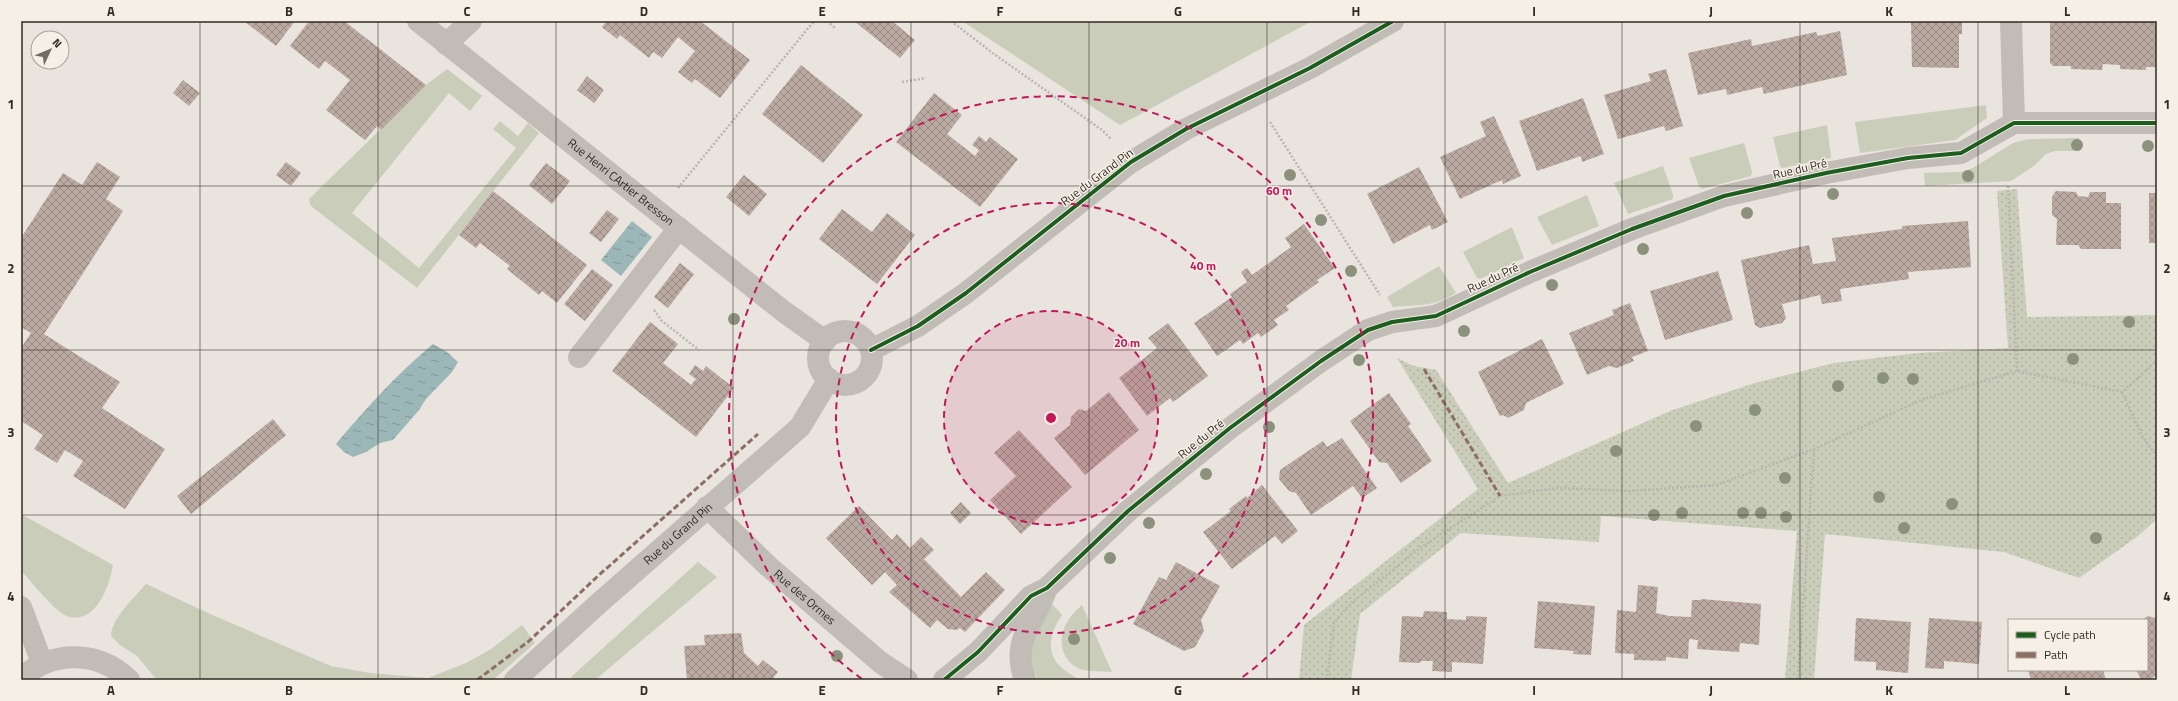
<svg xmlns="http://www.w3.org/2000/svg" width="2178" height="701" font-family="'Titillium Web',sans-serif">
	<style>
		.green { fill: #c9cdb9 }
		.park { fill: url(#park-dots) }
		.water { fill: url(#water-ripples) }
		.building { fill: url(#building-cross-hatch) }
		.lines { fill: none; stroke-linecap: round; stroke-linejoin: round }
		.path { stroke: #bab5b0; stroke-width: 2.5; stroke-dasharray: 2 2; stroke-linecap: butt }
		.minor { stroke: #c2bcb7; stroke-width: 22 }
		.quiet { stroke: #8d6e63; stroke-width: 3; stroke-dasharray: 6 3; stroke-linecap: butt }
		.cycleway-casing { stroke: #f6efe5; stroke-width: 6 }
		.cycleway { stroke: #1b5e20; stroke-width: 4 }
		.tree { fill: #8c917d }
		.grid { fill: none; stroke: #312a26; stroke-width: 1; stroke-opacity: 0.55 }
		.ring { fill: none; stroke: #c2185b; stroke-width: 2; stroke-dasharray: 7 5 }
		.labels { text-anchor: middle; stroke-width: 3; stroke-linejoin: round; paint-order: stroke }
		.street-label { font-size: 12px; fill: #312a26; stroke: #f6efe5 }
		.centre { fill: #c2185b; stroke: #f6efe5; stroke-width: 2 }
		.ring-label { font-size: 12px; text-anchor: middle; font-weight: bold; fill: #c2185b; stroke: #f6efe5; stroke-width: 3; stroke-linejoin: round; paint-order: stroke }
		.neatline { fill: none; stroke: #312a26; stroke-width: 1.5 }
		.grid-label { font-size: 13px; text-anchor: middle; font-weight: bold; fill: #312a26 }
	</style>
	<defs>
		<pattern id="park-dots" width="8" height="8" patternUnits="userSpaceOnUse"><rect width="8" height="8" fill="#c9cdb9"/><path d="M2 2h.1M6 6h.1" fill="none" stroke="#adb09f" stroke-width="1.8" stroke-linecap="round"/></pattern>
		<pattern id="water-ripples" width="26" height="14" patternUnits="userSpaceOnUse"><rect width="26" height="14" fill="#9cb7b8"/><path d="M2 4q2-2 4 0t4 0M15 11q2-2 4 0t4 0" fill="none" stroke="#809595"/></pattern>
		<pattern id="building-cross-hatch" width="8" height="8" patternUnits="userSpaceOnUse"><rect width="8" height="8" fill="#bbaaa2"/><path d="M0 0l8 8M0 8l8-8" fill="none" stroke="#998b84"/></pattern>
	</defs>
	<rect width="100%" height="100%" fill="#e9e4de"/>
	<path class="green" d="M 962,21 L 1312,21 L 1120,125 Z
		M 447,69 L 482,96 L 470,111 L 449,93 L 352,213 L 419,268 L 516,148 L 493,129 L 500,121 L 518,136 L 528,123 L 539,133 L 417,288 L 311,206 L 309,199 L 426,85 Z
		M 1986,105 L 1987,118 L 1955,140 L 1860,153 L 1855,122 Z
		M 1827,125 L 1831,158 L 1782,168 L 1780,166 L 1773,137 Z
		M 2079,138 L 2080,151 L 2055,151 L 2046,154 L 2035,165 L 2011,181 L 1925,186 L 1924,173 L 1961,172 L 1973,168 L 2013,143 L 2029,139 Z
		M 1744,143 L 1752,172 L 1751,176 L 1702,189 L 1699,186 L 1689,158 Z
		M 1663,166 L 1673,195 L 1673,199 L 1628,214 L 1614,183 Z
		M 1587,195 L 1599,226 L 1552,245 L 1537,217 Z
		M 1512,227 L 1524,258 L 1480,279 L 1477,278 L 1463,252 Z
		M 1439,266 L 1456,293 C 1430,308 1421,304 1393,307 L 1387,297 Z
		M 21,514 L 113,565 C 110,584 97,623 70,617 C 56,614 33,583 23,573 L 21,569 Z
		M 698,562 L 717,577 L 595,680 L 575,680 L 571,677 Z
		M 146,584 L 210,614 L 331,666 L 370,673 L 428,678 L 466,663 L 491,649 L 522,625 L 535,643 L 493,680 L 157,680 L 137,656 L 120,645 L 111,636 C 111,619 135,597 146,584 Z
		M 1052,604 L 1062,615 C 1042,645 1049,666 1082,680 L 1038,680 L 1030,665 L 1032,633 Z
		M 1082,605 L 1112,672 C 1102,671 1090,672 1080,669 C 1059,660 1057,636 1069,619 C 1072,614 1078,609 1082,605 Z"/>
	<path class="park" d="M 2017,189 L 2027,317 L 2157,315 L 2157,519 L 2138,536 L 2079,578 L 2004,552 L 1825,534 L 1814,680 L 1785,680 L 1797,531 L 1601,516 L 1599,542 L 1461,533 L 1360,614 L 1351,680 L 1299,680 L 1304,625 L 1478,489 L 1397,358 L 1414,366 L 1436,370 L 1508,483 L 1670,411 L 1755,383 L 1834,363 L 1918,353 L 2008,348 L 1997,191 Z"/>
	<path class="water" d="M 632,221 L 652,237 L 621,276 L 601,260 Z
		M 433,344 L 447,352 L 458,362 L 452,372 L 426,399 L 419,410 L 393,440 L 380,443 L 366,452 L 353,457 L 344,452 L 336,444 C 366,408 397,374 433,344 Z"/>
	<path class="building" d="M 244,21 L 295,21 L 276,46 Z
		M 309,21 L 344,21 L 426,85 L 381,130 L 377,126 L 365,140 L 326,110 L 350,80 L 325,61 L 319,69 L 290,46 Z
		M 607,21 L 700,21 L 750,60 L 720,98 L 695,79 L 692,83 L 678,72 L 695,51 L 678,37 L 662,58 L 653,52 L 649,58 L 620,35 L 617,39 L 602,27 Z
		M 854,21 L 892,21 L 915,40 L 900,58 Z
		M 1911,21 L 1962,21 L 1962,34 L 1959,34 L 1959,68 L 1912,67 Z
		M 2050,21 L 2157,21 L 2157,67 L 2146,67 L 2146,70 L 2120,69 L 2120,65 L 2103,64 L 2102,70 L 2071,69 L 2071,66 L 2053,66 L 2050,63 Z
		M 1840,31 L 1847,75 L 1764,94 L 1762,87 L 1727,95 L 1726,89 L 1698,95 L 1688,53 L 1751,39 L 1752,46 L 1816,32 L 1818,36 Z
		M 801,65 L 863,115 L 823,163 L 762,114 Z
		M 1666,69 L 1683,126 L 1666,131 L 1664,126 L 1618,139 L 1604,95 L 1651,81 L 1648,74 Z
		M 587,76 L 604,90 L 594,103 L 577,90 Z
		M 183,80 L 200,93 L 189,106 L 173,93 Z
		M 934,93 L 962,115 L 947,134 L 975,156 L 979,150 L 972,145 L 979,136 L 986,142 L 990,137 L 1018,159 L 980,207 L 896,142 Z
		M 1583,98 L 1604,154 L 1582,162 L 1581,156 L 1537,171 L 1519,121 Z
		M 1494,116 L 1521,176 L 1503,184 L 1502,180 L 1460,199 L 1440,157 L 1486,136 L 1480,122 Z
		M 97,162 L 120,177 L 106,199 L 123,211 L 44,334 L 120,382 L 102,408 L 165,449 L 125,509 L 73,476 L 83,461 L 65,450 L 57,463 L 34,449 L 43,435 L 21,421 L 21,348 L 31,333 L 21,327 L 21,238 L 63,173 L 82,185 Z
		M 286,162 L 301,173 L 291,186 L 276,175 Z
		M 546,163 L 570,181 L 552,204 L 529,185 Z
		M 1419,167 L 1448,222 L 1432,230 L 1430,225 L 1393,244 L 1367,194 Z
		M 744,175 L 767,194 L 749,216 L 726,197 Z
		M 493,191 L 587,265 L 557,303 L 542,291 L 539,295 L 507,269 L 510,266 L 480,243 L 476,248 L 459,235 Z
		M 2056,191 L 2076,192 L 2078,196 L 2088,197 L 2090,192 L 2106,192 L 2106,203 L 2121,203 L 2121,249 L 2081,249 L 2078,245 L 2056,245 L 2057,219 L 2052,215 L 2052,197 Z
		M 2149,193 L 2157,193 L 2157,243 L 2149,243 Z
		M 842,209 L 872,232 L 887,213 L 915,235 L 877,284 L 819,239 Z
		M 607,210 L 619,219 L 601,242 L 589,233 Z
		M 1968,221 L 1971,267 L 1908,272 L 1909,279 L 1840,289 L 1842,301 L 1822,304 L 1820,295 L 1782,304 L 1786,318 L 1782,323 L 1760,328 L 1755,325 L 1741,260 L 1809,245 L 1813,264 L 1836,261 L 1832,238 L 1902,229 L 1902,226 Z
		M 1304,224 L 1335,268 L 1317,280 L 1319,282 L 1286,306 L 1289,310 L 1274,320 L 1278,325 L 1261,337 L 1258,333 L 1243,344 L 1240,340 L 1217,356 L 1194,323 L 1232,297 L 1230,294 L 1247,282 L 1241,272 L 1247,268 L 1252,275 L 1291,247 L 1285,238 Z
		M 680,263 L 694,274 L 668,308 L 654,297 Z
		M 592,269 L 613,285 L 585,321 L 564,304 Z
		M 1718,271 L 1733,320 L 1665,340 L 1650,291 Z
		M 1630,303 L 1648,351 L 1632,357 L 1634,361 L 1617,368 L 1609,366 L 1587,375 L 1569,333 L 1614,315 L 1612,310 Z
		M 650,322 L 678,344 L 663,363 L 691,385 L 696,379 L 689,374 L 695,365 L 703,371 L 706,366 L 734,388 L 696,437 L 612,371 Z
		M 1168,323 L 1208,376 L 1173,402 L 1170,398 L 1147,416 L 1119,378 L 1157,348 L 1148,338 Z
		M 1542,339 L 1564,384 L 1526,403 L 1524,410 L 1508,418 L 1503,415 L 1500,416 L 1478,372 Z
		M 1109,392 L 1139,430 L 1085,475 L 1054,438 L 1070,425 L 1071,417 L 1079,409 L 1086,411 Z
		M 1389,393 L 1411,424 L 1408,426 L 1432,461 L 1401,483 L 1387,463 L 1379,462 L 1350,421 Z
		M 273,419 L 286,435 L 191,514 L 177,496 Z
		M 1019,430 L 1072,487 L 1021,534 L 990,500 L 1016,476 L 994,453 Z
		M 1342,438 L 1377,488 L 1362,498 L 1353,486 L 1311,515 L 1296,493 L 1289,491 L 1279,479 L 1280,470 L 1323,441 L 1327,447 Z
		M 1262,485 L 1298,531 L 1282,544 L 1275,536 L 1232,569 L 1203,532 L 1231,511 L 1229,509 L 1246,496 L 1247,498 Z
		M 961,502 L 971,513 L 960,524 L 950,513 Z
		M 859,506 L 892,540 L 897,534 L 910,548 L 921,537 L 934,550 L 924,559 L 961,597 L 986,572 L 1005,590 L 965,632 L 960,628 L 956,630 L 948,629 L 937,620 L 930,628 L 889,592 L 897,585 L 885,572 L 872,585 L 826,538 Z
		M 1176,562 L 1220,586 L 1201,620 L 1204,631 L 1195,647 L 1184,651 L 1133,624 L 1159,577 L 1166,580 Z
		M 1638,585 L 1658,587 L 1656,613 L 1669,616 L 1691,617 L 1692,600 L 1701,600 L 1701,599 L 1761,604 L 1759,645 L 1740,643 L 1739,652 L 1697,649 L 1698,640 L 1689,639 L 1688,659 L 1666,657 L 1666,661 L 1634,660 L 1634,654 L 1615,653 L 1617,610 L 1636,612 Z
		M 1538,601 L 1595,606 L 1591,655 L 1573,654 L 1574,651 L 1534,648 Z
		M 1424,611 L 1447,612 L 1447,619 L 1466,620 L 1466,616 L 1487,617 L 1483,664 L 1452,662 L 1452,672 L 1432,671 L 1433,661 L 1421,661 L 1420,663 L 1399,662 L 1402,616 L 1423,617 Z
		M 2148,616 L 2155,618 L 2157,617 L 2157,675 L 2149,680 L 2142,680 L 2136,670 L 2147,670 L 2147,620 L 2142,620 Z
		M 1856,618 L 1911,622 L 1908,673 L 1876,670 L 1876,662 L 1854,661 Z
		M 1929,618 L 1982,622 L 1979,664 L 1944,661 L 1944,669 L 1925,668 Z
		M 741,633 L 744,653 L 758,666 L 763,660 L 778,672 L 773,678 L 775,680 L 687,680 L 684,646 L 705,645 L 704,635 Z
		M 2028,670 L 2103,670 L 2106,680 L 2031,680 Z"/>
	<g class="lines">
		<path class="path" d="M 827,21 L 835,28
			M 951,21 L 994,54 L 1102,130 L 1111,139
			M 902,82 L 926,78
			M 1270,122 L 1380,295
			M 2008,186 L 2017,371
			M 678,188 L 814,21
			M 654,310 L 662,321 L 699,350
			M 2122,392 L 2143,438 L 2157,456
			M 1327,680 L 1334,623 L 1350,604 L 1420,548 L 1500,496 L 1558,488 L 1629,491 L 1717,485 L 1814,449 L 1921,400 L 2017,371 L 2122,392 L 2157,361
			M 1798,680 L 1814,449"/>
		<g class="minor">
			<path id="s1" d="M 418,21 L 783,311 L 825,341"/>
			<path d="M 2011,21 L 2014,123"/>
			<path d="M 446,44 L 471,21"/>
			<circle cx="845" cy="358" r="27"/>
			<path d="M 871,350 L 918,326 L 966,293 L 1131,162 L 1186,129 L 1310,68 L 1393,21"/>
			<path d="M 579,357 L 679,228"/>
			<path id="s2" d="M 707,507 L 768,566 L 880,662 L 907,680"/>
			<path d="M 21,607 L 42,663"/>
			<path d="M 21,678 C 53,650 98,650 129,680"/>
			<path id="s3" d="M 515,680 L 598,604 L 800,427 L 829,379"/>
			<path d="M 944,680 L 978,652 L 1031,596 L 1047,588 L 1128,511 L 1230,428 L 1321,361 L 1368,330 L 1392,322 L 1436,316 L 1530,272 L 1632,229 L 1724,196 L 1826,173 L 1908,158 L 1961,153 L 2014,123 L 2157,123"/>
			<path d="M 1025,680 C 1011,640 1033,625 1045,593"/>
		</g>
		<path class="quiet" d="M 1424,369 L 1500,496
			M 477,680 L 529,641 L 599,575 L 758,434"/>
		<g class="cycleway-casing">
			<path id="cycleway" d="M 871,350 L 918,326 L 966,293 L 1131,162 L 1186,129 L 1310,68 L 1393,21
				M 944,680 L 978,652 L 1031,596 L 1047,588 L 1128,511 L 1230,428 L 1321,361 L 1368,330 L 1392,322 L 1436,316 L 1530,272 L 1632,229 L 1724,196 L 1826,173 L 1908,158 L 1961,153 L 2014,123 L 2157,123"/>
		</g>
		<use href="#cycleway" class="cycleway"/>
	</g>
	<g class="tree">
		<circle cx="2077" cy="145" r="6"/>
		<circle cx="2148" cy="146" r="6"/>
		<circle cx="1290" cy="175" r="6"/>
		<circle cx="1968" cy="176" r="6"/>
		<circle cx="1833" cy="194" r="6"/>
		<circle cx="1747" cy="213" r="6"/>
		<circle cx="1321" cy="220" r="6"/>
		<circle cx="1643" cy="249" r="6"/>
		<circle cx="1351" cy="271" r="6"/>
		<circle cx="1552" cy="285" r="6"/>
		<circle cx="734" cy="319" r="6"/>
		<circle cx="2129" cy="322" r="6"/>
		<circle cx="1464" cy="331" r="6"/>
		<circle cx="2073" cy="359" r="6"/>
		<circle cx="1359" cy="360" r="6"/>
		<circle cx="1883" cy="378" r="6"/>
		<circle cx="1913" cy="379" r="6"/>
		<circle cx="1838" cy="386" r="6"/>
		<circle cx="1755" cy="410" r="6"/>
		<circle cx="1696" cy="426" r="6"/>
		<circle cx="1269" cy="427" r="6"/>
		<circle cx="1616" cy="451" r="6"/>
		<circle cx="1206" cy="474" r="6"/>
		<circle cx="1785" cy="478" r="6"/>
		<circle cx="1879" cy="497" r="6"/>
		<circle cx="1952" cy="504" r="6"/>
		<circle cx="1682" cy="513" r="6"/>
		<circle cx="1743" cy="513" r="6"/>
		<circle cx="1761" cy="513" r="6"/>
		<circle cx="1654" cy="515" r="6"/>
		<circle cx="1786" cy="517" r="6"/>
		<circle cx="1149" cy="523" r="6"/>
		<circle cx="1904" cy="528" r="6"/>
		<circle cx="2096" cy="538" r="6"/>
		<circle cx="1110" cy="558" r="6"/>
		<circle cx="1074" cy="639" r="6"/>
		<circle cx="837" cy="656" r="6"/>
	</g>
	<path class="grid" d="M 200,21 L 200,680M 378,21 L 378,680M 556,21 L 556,680M 733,21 L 733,680M 911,21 L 911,680M 1089,21 L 1089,680M 1267,21 L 1267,680M 1445,21 L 1445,680M 1622,21 L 1622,680M 1800,21 L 1800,680M 1978,21 L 1978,680M 21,186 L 2157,186M 21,350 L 2157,350M 21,515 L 2157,515"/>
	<circle cx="1051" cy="418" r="107" fill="#c2185b" fill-opacity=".12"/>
	<g class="ring">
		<circle cx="1051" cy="418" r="107"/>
		<circle cx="1051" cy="418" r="215"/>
		<path d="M862 679A322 322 0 1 1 1240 679"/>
	</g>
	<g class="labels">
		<g class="street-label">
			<text transform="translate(1800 169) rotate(-13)" y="4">Rue du Pré</text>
			<text transform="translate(1097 177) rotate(-37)" y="4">Rue du Grand Pin</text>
			<text dy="4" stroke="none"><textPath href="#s1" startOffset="259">Rue Henri CArtier Bresson</textPath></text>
			<text transform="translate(1493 278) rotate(-25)" y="4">Rue du Pré</text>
			<text transform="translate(1201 439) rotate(-39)" y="4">Rue du Pré</text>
			<text dy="4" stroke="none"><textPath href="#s3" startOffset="219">Rue du Grand Pin</textPath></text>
			<text dy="4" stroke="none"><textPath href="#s2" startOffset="133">Rue des Ormes</textPath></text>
		</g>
	</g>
	<circle cx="1051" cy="418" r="6" class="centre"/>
	<g class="ring-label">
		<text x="1279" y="195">60 m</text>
		<text x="1203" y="270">40 m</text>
		<text x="1127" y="347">20 m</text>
	</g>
	<rect width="2178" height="701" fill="none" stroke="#f6efe5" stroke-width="44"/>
	<rect x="2008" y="619" width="140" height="52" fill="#f6efe5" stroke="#a7a099"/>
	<rect x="2016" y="632" width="20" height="6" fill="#1b5e20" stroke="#a7a099"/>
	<text x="2044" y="639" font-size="12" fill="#312a26">Cycle path</text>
	<rect x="2016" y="652" width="20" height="6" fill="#8d6e63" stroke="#a7a099"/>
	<text x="2044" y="659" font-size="12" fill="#312a26">Path</text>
	<g transform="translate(50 50) rotate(46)"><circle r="19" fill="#f6efe5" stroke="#a7a099"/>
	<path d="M0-3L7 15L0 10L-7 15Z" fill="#716b66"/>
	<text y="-6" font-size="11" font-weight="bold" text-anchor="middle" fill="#312a26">N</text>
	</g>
	<rect x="22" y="22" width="2134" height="657" class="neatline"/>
	<g class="grid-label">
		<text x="111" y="16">A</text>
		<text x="289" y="16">B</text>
		<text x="467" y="16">C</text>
		<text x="644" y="16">D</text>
		<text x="822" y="16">E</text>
		<text x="1000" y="16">F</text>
		<text x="1178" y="16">G</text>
		<text x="1356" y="16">H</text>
		<text x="1534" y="16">I</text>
		<text x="1711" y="16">J</text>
		<text x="1889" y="16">K</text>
		<text x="2067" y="16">L</text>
		<text x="11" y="109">1</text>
		<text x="2167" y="109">1</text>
		<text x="11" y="273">2</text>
		<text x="2167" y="273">2</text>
		<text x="11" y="437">3</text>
		<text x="2167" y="437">3</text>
		<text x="11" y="601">4</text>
		<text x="2167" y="601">4</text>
		<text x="111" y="695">A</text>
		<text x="289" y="695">B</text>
		<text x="467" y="695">C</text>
		<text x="644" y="695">D</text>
		<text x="822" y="695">E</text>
		<text x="1000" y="695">F</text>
		<text x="1178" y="695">G</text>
		<text x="1356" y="695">H</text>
		<text x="1534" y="695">I</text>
		<text x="1711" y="695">J</text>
		<text x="1889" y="695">K</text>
		<text x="2067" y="695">L</text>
	</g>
</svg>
